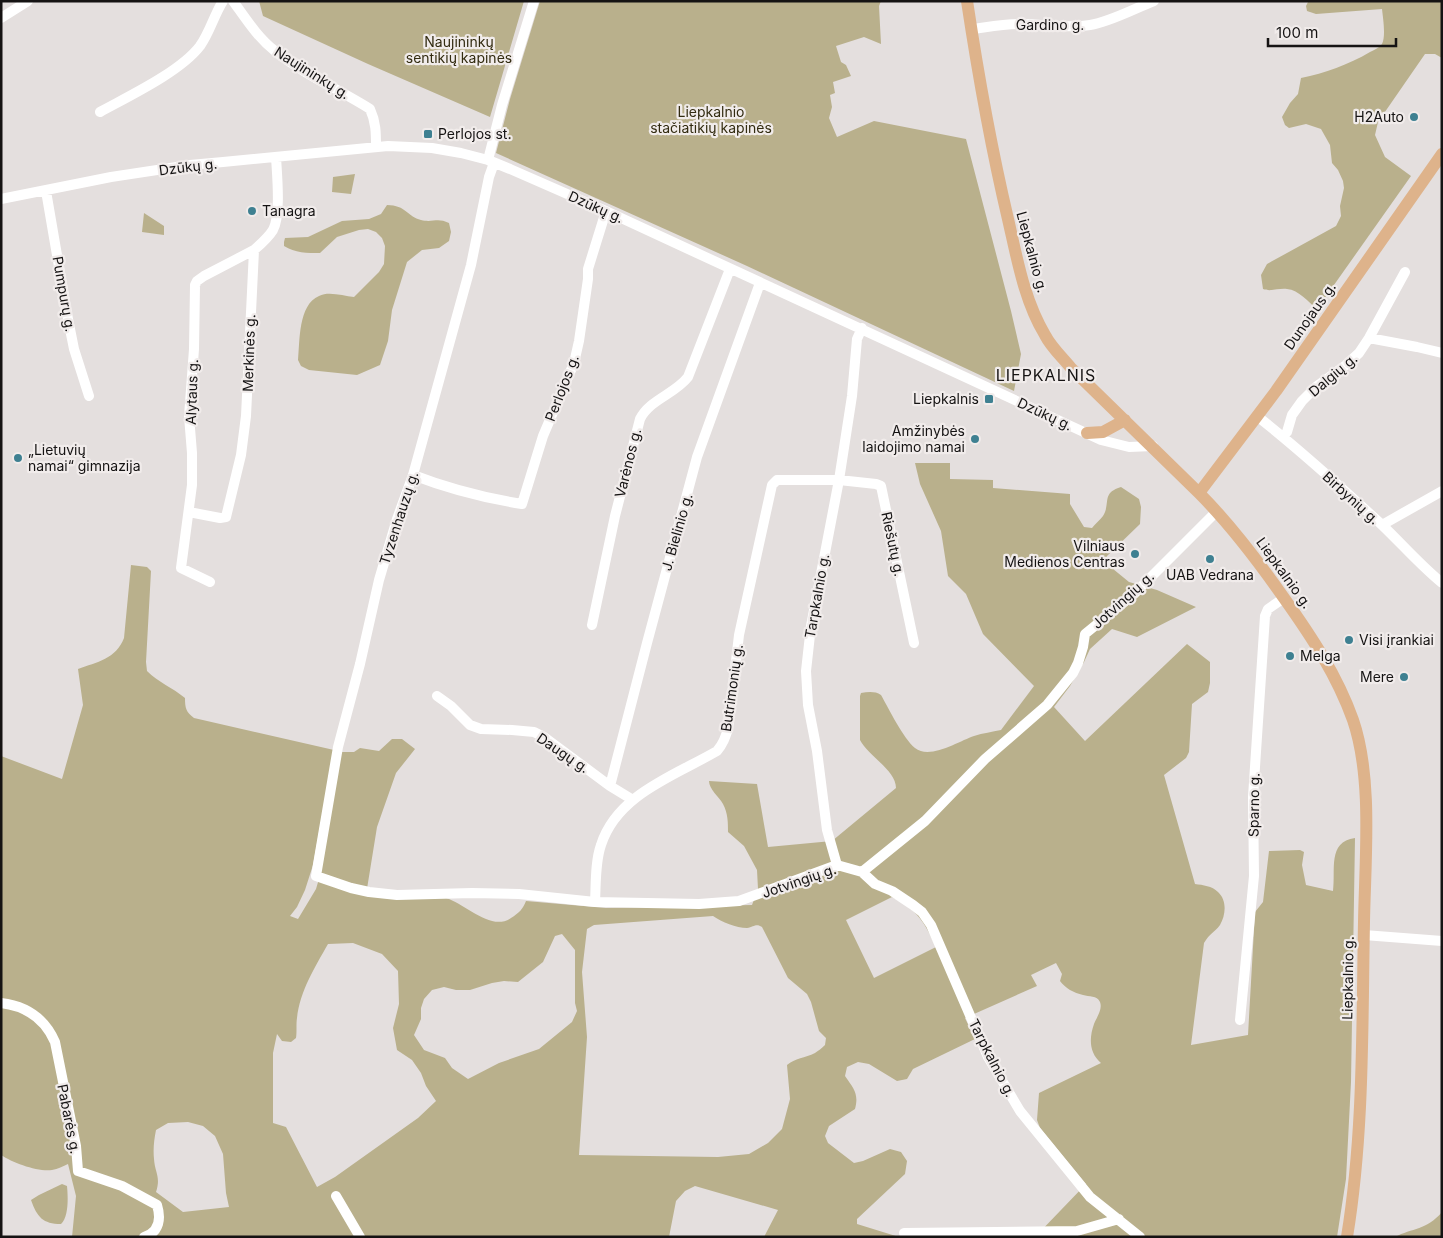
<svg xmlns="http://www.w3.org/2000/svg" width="1443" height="1238" font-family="Inter,sans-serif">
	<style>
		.green { fill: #b9b08c; fill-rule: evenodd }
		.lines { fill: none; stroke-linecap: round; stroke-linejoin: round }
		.minor { stroke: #fff; stroke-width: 10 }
		.major { stroke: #deb38b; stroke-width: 12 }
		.poi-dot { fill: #3e8091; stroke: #f1eceb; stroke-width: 2 }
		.labels { text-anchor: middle; stroke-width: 4.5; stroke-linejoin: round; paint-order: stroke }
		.street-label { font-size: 14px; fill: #151313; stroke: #f1eceb }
		.park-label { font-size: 14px; fill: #322b10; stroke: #f1eceb }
		.poi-label { font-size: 14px; fill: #151313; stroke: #f1eceb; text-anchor: end }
		.quarter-label { font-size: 16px; letter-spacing: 1px; fill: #151313; stroke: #f1eceb }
	</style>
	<rect width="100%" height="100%" fill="#e4dfde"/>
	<path class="green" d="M 259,1 L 524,1 L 490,117 L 368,64 L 263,16 Z
		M 540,1 L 881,1 L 879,6 L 881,44 L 864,37 L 836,46 L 841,62 L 846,65 L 851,76 L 833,82 L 835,93 L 830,95 L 832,107 L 829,118 L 837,137 L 874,121 L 966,139 L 1011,311 L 1021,354 L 1014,391 L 747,266 L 496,153 L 510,99 Z
		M 1442,1 L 1442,58 L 1435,54 L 1425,54 L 1378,122 L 1375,135 L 1385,157 L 1411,176 L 1317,309 C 1308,302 1299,290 1287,289 C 1278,288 1271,292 1263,289 L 1261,275 L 1267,264 L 1336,226 L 1341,216 L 1340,206 L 1344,188 L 1343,181 L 1338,170 L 1332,163 L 1330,145 L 1321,129 L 1306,124 L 1289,128 L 1285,125 L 1282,117 L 1290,103 L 1298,94 L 1301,78 C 1325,73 1348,65 1370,52 C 1374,50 1379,48 1382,44 C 1386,36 1383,18 1382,9 L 1316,14 L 1307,11 L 1306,6 L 1308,2 Z
		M 355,174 L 351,194 L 332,192 L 333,177 Z
		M 387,205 C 406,205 408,217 421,220 C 433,223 437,217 449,223 L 451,232 L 449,241 L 439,248 L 422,250 L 407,262 L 392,310 L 388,341 L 380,365 L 357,375 L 309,370 L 301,366 L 298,360 C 300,341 298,305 319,296 C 329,291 343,296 354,297 L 379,272 L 384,264 L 385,246 L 382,238 L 376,232 L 368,229 L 359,230 L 337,237 L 320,253 C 307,253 295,253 284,246 L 284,242 L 285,238 L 308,237 L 342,221 L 369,219 L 381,214 Z
		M 144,213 L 164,226 L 164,235 L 142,232 Z
		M 915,463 L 950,463 L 950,479 L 993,480 L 993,488 L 1070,494 L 1070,504 L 1084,527 L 1092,528 C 1095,524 1100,520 1103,516 C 1111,503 1101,493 1121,487 L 1139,499 L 1141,507 L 1140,524 L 1107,556 L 1107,564 L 1129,582 L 1157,590 L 1196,607 L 1137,637 L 1112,629 L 1090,649 L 1084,662 L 1070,686 L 1054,707 L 1085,741 L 1187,644 L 1210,662 L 1210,683 L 1208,692 L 1192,704 L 1189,752 L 1186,758 L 1164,775 L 1195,884 C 1203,885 1212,886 1218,892 C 1227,900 1226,915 1220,925 C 1214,933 1210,933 1204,943 L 1191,1045 L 1248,1035 L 1255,912 L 1263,902 L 1269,851 L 1300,850 L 1304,852 L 1302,865 L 1306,885 L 1333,891 C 1336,870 1327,842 1355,838 L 1351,1082 L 1346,1179 L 1337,1237 L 1243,1237 L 1237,1236 L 1236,1237 L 1035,1237 L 1086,1184 L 1040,1128 L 1037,1120 L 1039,1093 L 1101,1063 C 1089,1053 1089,1038 1094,1024 C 1096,1018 1103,1010 1100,1002 C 1097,995 1089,997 1083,995 C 1074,993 1065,988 1060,981 L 1062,974 L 1056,963 L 1031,975 L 1037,986 L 965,1018 L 975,1039 L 913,1069 L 907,1079 L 897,1081 L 869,1064 L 858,1062 L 847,1067 L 845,1076 C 854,1089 859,1094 855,1109 L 829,1126 L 825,1136 L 828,1143 L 854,1163 L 863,1161 L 890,1149 L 901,1152 L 907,1161 L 905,1174 L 857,1219 L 857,1224 L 899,1237 L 764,1237 L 778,1210 L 695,1186 L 685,1191 L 676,1201 L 669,1237 L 72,1237 L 76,1196 L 68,1164 C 63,1166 58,1169 52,1170 C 38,1172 13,1163 1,1155 L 1,756 L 62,779 L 83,705 L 78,669 C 97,662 116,659 124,638 L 131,565 L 147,567 L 151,571 L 146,662 L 147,671 C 158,682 173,688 185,698 C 185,708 186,712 194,718 L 334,750 L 313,865 L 305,890 L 297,907 L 290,916 L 298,919 L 316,889 L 321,872 L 341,752 L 354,752 L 360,748 L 379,751 L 392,739 L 402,739 L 415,749 L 396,773 L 377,827 L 366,895 L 446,898 C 466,904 491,932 511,918 C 519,913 523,909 526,901 L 606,908 L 752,905 L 758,889 L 757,870 L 744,846 L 728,832 C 728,823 728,813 723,804 C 719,797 709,789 709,781 L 757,784 L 768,847 L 832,841 L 896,788 C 896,770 868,756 860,740 L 860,696 L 861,693 C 868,692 875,691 881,695 C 889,709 903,738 915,748 C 930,760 959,741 974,736 C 983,733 992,732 1001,730 L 1034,686 L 983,634 L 966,594 L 948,576 L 941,531 L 920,484 ZM 892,897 C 918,911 924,921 936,947 L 874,978 L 846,920 ZM 713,916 C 722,922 736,928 747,928 C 754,927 756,923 762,927 L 788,978 L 807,994 L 811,1002 L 819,1031 L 826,1038 L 825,1045 C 822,1048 818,1051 815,1053 C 805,1058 795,1058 787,1065 L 790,1099 L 782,1129 L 768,1143 L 749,1154 L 718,1157 L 579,1155 L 587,1037 L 582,972 L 587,929 L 594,925 ZM 562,934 L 575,950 L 575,1003 L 577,1011 L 572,1022 L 539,1049 L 499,1063 L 468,1079 L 452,1068 L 445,1058 L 424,1050 L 414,1035 L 421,1019 L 421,1008 L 424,999 L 432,990 L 444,987 L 456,990 L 470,990 L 492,983 L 504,981 L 518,982 L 543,962 L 555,936 ZM 353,943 L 382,954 L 398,971 L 399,1004 L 393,1028 L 397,1050 L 412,1060 L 421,1073 L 426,1086 L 436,1101 L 418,1118 L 335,1177 L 317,1187 L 286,1127 L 273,1123 L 273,1053 L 277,1034 L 282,1041 L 291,1042 L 296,1038 C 297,1032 296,1024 297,1018 C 300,991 315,967 328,944 ZM 188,1122 L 203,1126 L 215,1136 L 223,1154 L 226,1193 L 229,1207 L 183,1212 L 156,1192 C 161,1177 155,1173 154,1159 C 153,1149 154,1140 156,1130 L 168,1123 Z
		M 62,1184 L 67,1186 C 68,1196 69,1217 61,1224 C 43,1224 37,1217 31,1200 L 39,1195 Z
		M 1442,1212 L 1442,1237 L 1395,1237 C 1412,1228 1427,1230 1442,1212 Z"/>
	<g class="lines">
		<path class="minor" d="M 233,1 C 246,19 258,38 275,51 C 303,74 340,90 370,109 C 376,122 376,133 376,147
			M 1,18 L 28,1
			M 972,29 C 988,27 1004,24 1021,24 C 1044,24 1067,29 1090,25 C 1112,21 1133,9 1154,1
			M 100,112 C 129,96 180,72 200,46 C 210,32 214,15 223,1
			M 488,160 L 502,105 L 534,1
			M 494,163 L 489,177 L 471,265 L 413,475 L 397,519 L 379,580 L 360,664 L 338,747 L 316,876 L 351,888 L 369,892 L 397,895 L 472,893 L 519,894 L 595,902 L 699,904 L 739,901 L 837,865 L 862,872 L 925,821 L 985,759 L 1047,705 L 1073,673 L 1078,663 L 1083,647 L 1085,634 L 1134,594 L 1217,511
			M 46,191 L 68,319 L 74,349 L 89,396
			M 1,199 L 111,177 L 190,165 L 223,162 L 388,146 L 432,148 L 461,153 L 488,160 L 510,169 L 606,211 L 1101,440 L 1129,447 L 1153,446
			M 1369,338 L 1417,347 L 1442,353
			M 1257,416 C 1300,450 1341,487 1381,524 C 1402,544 1420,565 1442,583
			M 1283,437 L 1287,432 L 1292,415 L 1302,401 L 1317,386 L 1346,365 L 1359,353 L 1369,338 L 1405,272
			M 413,475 C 449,489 485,498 522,504 L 543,436 L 574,363 L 579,341 L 588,279 L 588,269 L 606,211
			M 189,512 L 220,518 L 226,517 L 241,455 L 246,416 L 254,250 C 261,244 268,238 273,230 C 281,215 277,175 276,157
			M 1382,525 L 1442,491
			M 210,582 L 181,568 L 192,485 L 192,453 L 189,416 L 194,349 L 195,285 L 197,281 L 204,276 L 254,250
			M 592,625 L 615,516 L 640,419 C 649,400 675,394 688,377 L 730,269
			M 437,696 L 451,706 L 470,725 L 481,729 L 512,730 L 534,732 L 544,737 L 610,786 L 633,800
			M 610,786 L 647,643 L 697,457 L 760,283
			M 837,865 L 827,830 L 817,751 L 808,705 L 806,671 L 811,626 L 839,480 L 852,396 L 857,339 L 862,328
			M 862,872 L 875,884 L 892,891 L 913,905 L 922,912 L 931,925 L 988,1057 L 1020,1111 L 1090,1197 L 1140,1237
			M 595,902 C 596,884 595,862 601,845 C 617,794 676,775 717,751 C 723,744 725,738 728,729 L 739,635 L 772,485 L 777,480 L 839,480 L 876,484 L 881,486 L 914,643
			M 1364,935 L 1442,941
			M 1,1003 C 26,1006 45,1019 55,1042 L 76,1146 L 78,1171 L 122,1186 L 157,1205 C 161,1218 160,1232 144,1237
			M 1240,1020 L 1254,876 L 1253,797 L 1265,616 L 1268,609 L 1284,598
			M 336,1196 L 360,1237
			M 904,1233 L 1077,1231 L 1119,1219"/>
		<path class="major" d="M 967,1 C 978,74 991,147 1008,219 C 1017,258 1024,300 1045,335 C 1051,347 1062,357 1071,368 L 1199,493 C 1231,525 1258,561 1284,598 C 1311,636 1337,675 1353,720 C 1373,778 1365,860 1364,922 C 1362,1027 1364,1133 1347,1237
			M 1087,433 L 1103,432 L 1125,420
			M 1199,493 L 1276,391 L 1442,154"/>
	</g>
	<g class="poi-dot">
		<circle cx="1414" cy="117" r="5"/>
		<rect x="423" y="129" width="10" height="10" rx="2.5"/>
		<circle cx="252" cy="211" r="5"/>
		<rect x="984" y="394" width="10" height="10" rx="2.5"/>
		<circle cx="975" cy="439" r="5"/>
		<circle cx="18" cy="458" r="5"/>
		<circle cx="1135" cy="554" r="5"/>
		<circle cx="1210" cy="559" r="5"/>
		<circle cx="1349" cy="640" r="5"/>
		<circle cx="1290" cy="656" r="5"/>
		<circle cx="1404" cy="677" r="5"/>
	</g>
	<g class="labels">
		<g class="street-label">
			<text x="1050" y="30">Gardino g.</text>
			<text transform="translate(312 73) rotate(32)" y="5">Naujininkų g.</text>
			<text transform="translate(188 167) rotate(-7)" y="5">Dzūkų g.</text>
			<text transform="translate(596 207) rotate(24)" y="5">Dzūkų g.</text>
			<text transform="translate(1032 252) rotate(75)" y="5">Liepkalnio g.</text>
			<text transform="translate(64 294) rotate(80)" y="5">Pumpurų g.</text>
			<text transform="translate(1310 316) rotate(-55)" y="5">Dunojaus g.</text>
			<text transform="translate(249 353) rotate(-88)" y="5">Merkinės g.</text>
			<text transform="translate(1333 375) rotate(-40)" y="5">Dalgių g.</text>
			<text transform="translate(562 388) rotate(-69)" y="5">Perlojos g.</text>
			<text transform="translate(192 392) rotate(-88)" y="5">Alytaus g.</text>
			<text transform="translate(1045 414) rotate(25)" y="5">Dzūkų g.</text>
			<text transform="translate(628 463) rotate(-76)" y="5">Varėnos g.</text>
			<text transform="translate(1351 498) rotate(42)" y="5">Birbynių g.</text>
			<text transform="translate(399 518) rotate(-72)" y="5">Tyzenhauzų g.</text>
			<text transform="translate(677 532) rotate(-74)" y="5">J. Bielinio g.</text>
			<text transform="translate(893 544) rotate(78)" y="5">Riešutų g.</text>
			<text transform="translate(1284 573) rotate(54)" y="5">Liepkalnio g.</text>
			<text transform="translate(817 596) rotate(-80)" y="5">Tarpkalnio g.</text>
			<text transform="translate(1123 600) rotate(-42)" y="5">Jotvingių g.</text>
			<text transform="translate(732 688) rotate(-82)" y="5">Butrimonių g.</text>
			<text transform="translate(563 753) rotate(34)" y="5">Daugų g.</text>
			<text transform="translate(1254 805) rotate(-89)" y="5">Sparno g.</text>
			<text transform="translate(799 881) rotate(-19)" y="5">Jotvingių g.</text>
			<text transform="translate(1348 978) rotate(-89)" y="5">Liepkalnio g.</text>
			<text transform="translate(992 1058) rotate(63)" y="5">Tarpkalnio g.</text>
			<text transform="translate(69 1119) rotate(79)" y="5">Pabarės g.</text>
		</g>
		<g class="park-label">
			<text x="459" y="47">Naujininkų<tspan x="459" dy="16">sentikių kapinės</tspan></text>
			<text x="711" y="117">Liepkalnio<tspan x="711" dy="16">stačiatikių kapinės</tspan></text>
		</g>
		<g class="poi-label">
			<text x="1404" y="122">H2Auto</text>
			<text x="438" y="139" text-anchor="start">Perlojos st.</text>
			<text x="262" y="216" text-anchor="start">Tanagra</text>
			<text x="979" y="404">Liepkalnis</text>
			<text x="965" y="436">Amžinybės<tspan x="965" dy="16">laidojimo namai</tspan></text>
			<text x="28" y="455" text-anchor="start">„Lietuvių<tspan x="28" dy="16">namai“ gimnazija</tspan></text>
			<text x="1125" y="551">Vilniaus<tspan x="1125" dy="16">Medienos Centras</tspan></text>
			<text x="1210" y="580" text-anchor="middle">UAB Vedrana</text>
			<text x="1359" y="645" text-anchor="start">Visi įrankiai</text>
			<text x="1300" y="661" text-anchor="start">Melga</text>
			<text x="1394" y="682">Mere</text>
		</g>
		<g class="quarter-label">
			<text x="1046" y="381">LIEPKALNIS</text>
		</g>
	</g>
	<rect width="1443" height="1238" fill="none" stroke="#151313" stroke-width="5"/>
	<path d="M1268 38v8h128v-8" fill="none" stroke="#151313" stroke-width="2.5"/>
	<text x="1276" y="38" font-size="15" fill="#151313" stroke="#f1eceb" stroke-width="4" paint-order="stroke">100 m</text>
</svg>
